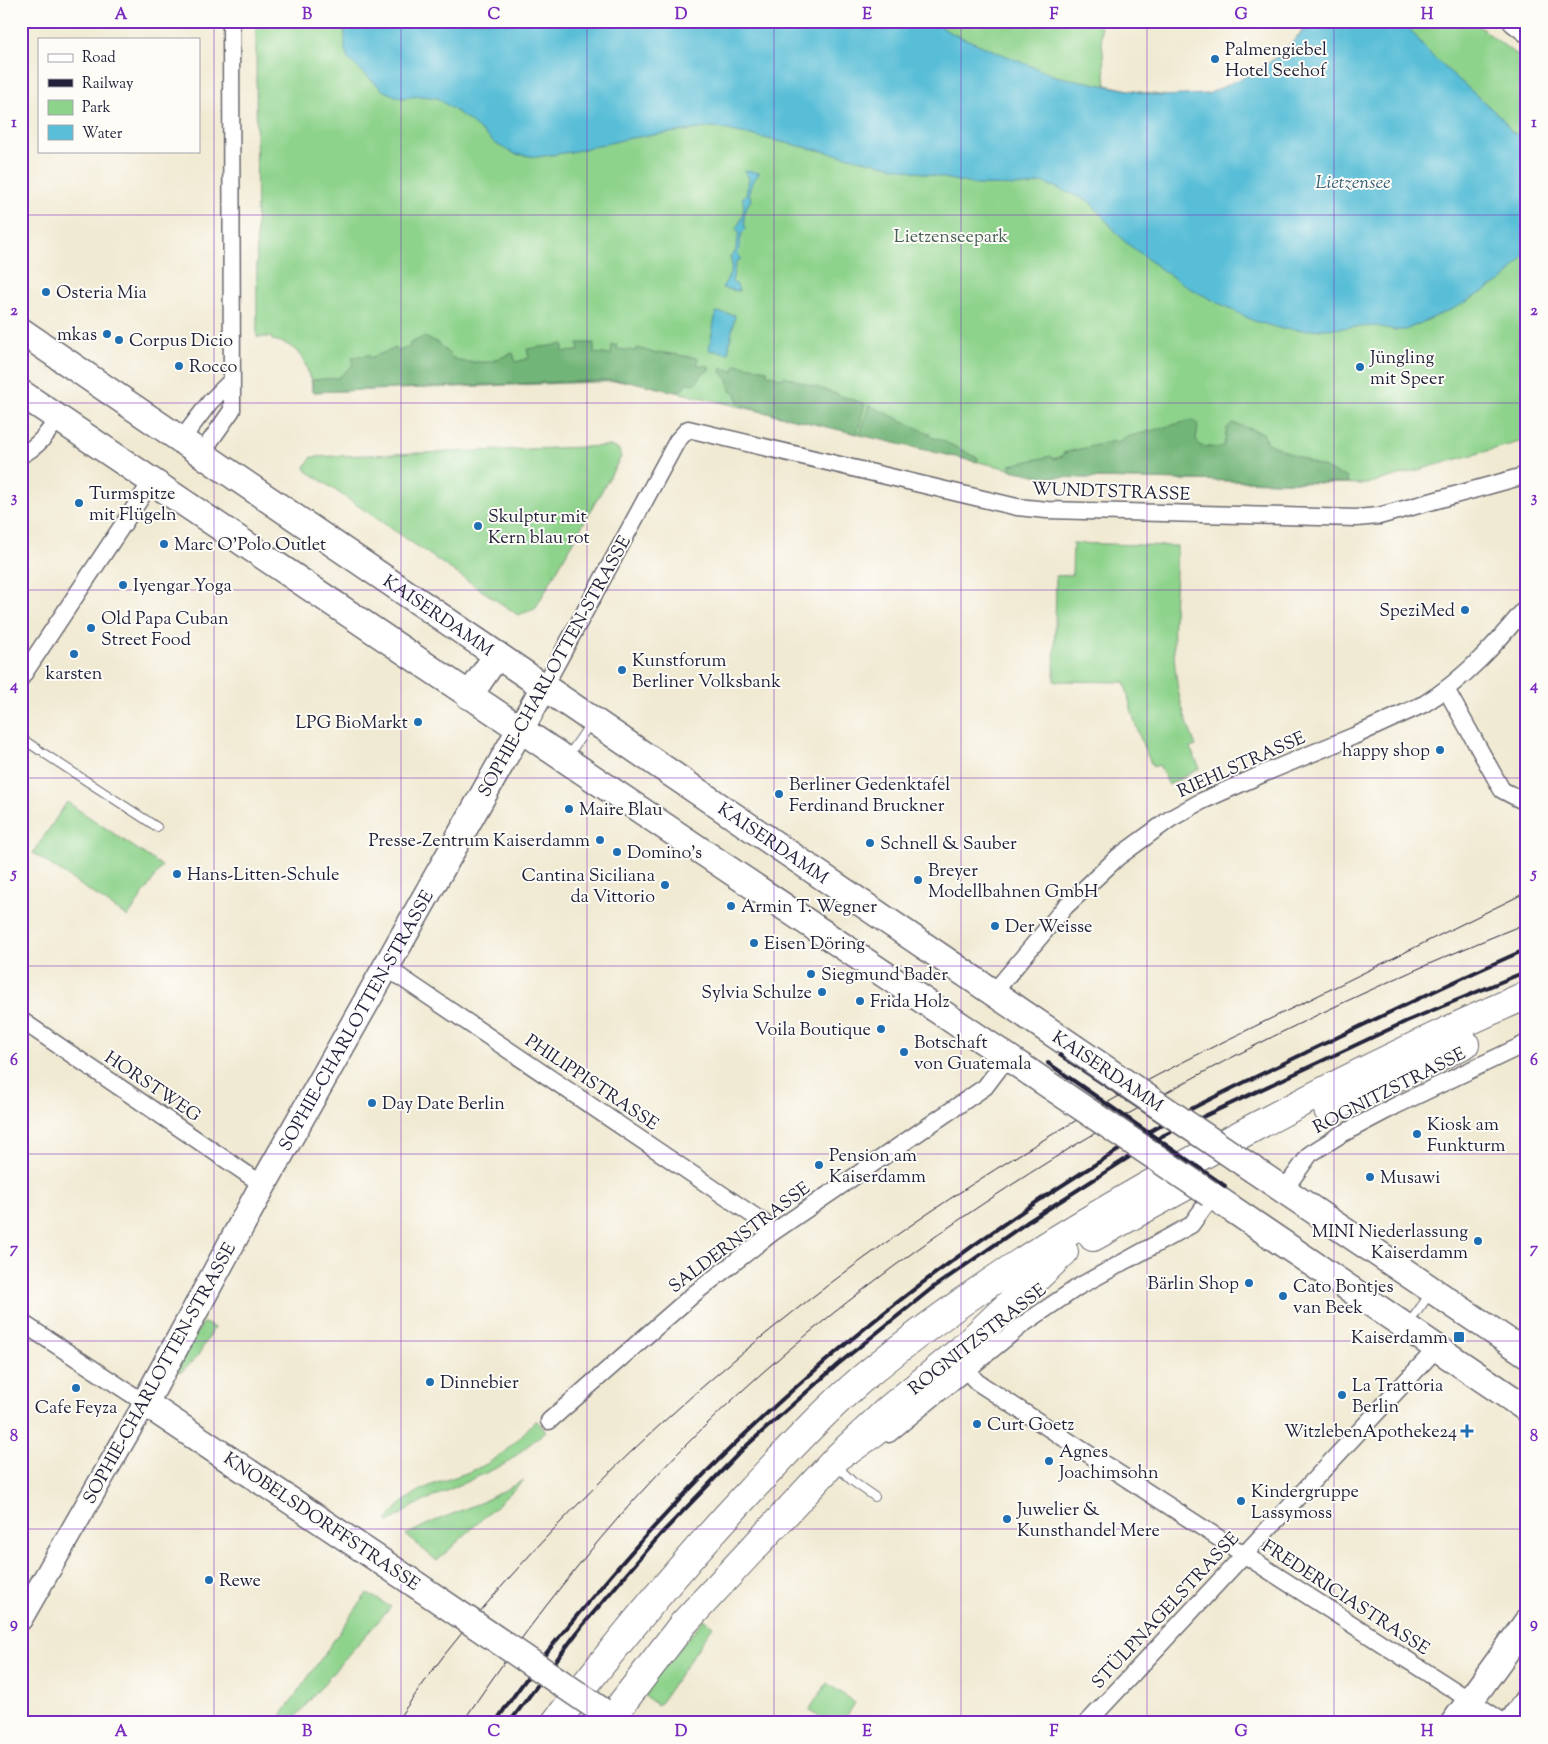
<svg xmlns="http://www.w3.org/2000/svg" width="1548" height="1744" font-family="'Sorts Mill Goudy',serif">
	<style>
		.green { fill: #8ed38c; stroke: #587a64 }
		.forest { fill: #72b578; stroke: #4a6c5a }
		.water { fill: #59bed7; stroke: #3e7089 }
		.lines { fill: none; stroke-linecap: round; stroke-linejoin: round }
		.lane-casing { stroke: #6a6870; stroke-width: 10 }
		.street-casing { stroke: #6a6870; stroke-width: 19 }
		.secondary-casing { stroke: #6a6870; stroke-width: 25 }
		.primary-casing { stroke: #6a6870; stroke-width: 29 }
		.highway-casing { stroke: #6a6870; stroke-width: 30 }
		.lane { stroke: #fff; stroke-width: 8 }
		.street { stroke: #fff; stroke-width: 16 }
		.secondary { stroke: #fff; stroke-width: 22 }
		.primary { stroke: #fff; stroke-width: 26 }
		.highway { stroke: #fff; stroke-width: 28 }
		.tram { stroke: #22223b; stroke-width: 1 }
		.rail { stroke: #22223b; stroke-width: 4 }
		.primary-bridge-casing { stroke: #6a6870; stroke-width: 29; stroke-linecap: butt }
		.primary-bridge { stroke: #fff; stroke-width: 26 }
		.grid { fill: none; stroke: #7b2cbf; stroke-width: 1; stroke-opacity: 0.55 }
		.poi-dot { fill: #1f6fb2; stroke: #fdfcf7; stroke-width: 2 }
		.labels { text-anchor: middle; stroke-width: 4; stroke-linejoin: round; paint-order: stroke }
		.poi-label { font-size: 18px; fill: #22223b; stroke: #fdfcf7; text-anchor: start }
		.park-label { font-size: 18px; fill: #486057; stroke: #fdfcf7 }
		.street-label { font-size: 18px; fill: #22223b; stroke: #fdfcf7 }
		.water-label { font-size: 19px; font-style: italic; fill: #386079; stroke: #fdfcf7 }
		.neatline { fill: none; stroke: #7b2cbf; stroke-width: 2 }
		.grid-label { font-size: 16px; text-anchor: middle; font-weight: bold; fill: #7b2cbf }
	</style>
	<rect width="100%" height="100%" fill="#fdfcf7"/>
	<filter id="ink" filterUnits="userSpaceOnUse"><feTurbulence type="fractalNoise" baseFrequency=".02" numOctaves="2"/><feDisplacementMap in="SourceGraphic" scale="10" xChannelSelector="R" yChannelSelector="G"/><feConvolveMatrix kernelMatrix="1 2 1 2 8 2 1 2 1" color-interpolation-filters="sRGB"/></filter>
	<filter id="wash" filterUnits="userSpaceOnUse"><feTurbulence type="fractalNoise" baseFrequency=".0096" numOctaves="4" result="noise"/><feDisplacementMap in="SourceGraphic" scale="20" xChannelSelector="R" yChannelSelector="G"/><feGaussianBlur stdDeviation="1.12" result="paint"/><feColorMatrix in="noise" values="0 0 0 0 0 0 0 0 0 0 0 0 0 0 0 0 0 1.4 0 .05"/><feComposite in="paint" operator="in"/></filter>
	<g filter="url(#wash)">
		<rect width="100%" height="100%" fill="#f1ead3"/>
		<path class="green" d="M 256,21 L 1100,21 L 1106,85 C 1134,91 1182,102 1210,93 C 1234,86 1261,70 1280,54 C 1292,45 1300,30 1313,21 L 1472,21 L 1527,63 L 1527,440 L 1367,484 L 1044,477 L 629,381 L 312,392 L 311,377 L 309,377 C 305,356 293,343 272,340 L 271,337 L 257,337 Z
			M 610,446 L 619,450 L 621,457 L 535,609 L 518,615 L 307,471 L 305,467 L 312,457 Z
			M 1073,543 L 1177,546 C 1176,591 1170,639 1177,683 C 1180,705 1188,725 1196,746 L 1190,748 L 1200,768 L 1169,785 L 1159,765 L 1153,767 C 1139,740 1131,712 1125,682 L 1054,681 L 1056,576 L 1072,575 Z
			M 67,802 L 162,866 L 128,917 L 33,853 Z
			M 205,1323 L 214,1328 L 197,1357 L 181,1372 L 177,1369 L 202,1324 Z
			M 536,1420 L 546,1431 L 505,1464 L 414,1506 L 389,1522 L 387,1521 C 417,1478 452,1484 490,1462 C 508,1451 522,1435 536,1420 Z
			M 524,1480 L 437,1561 L 406,1535 L 430,1523 L 482,1502 Z
			M 367,1593 L 391,1607 L 341,1663 L 291,1723 L 276,1723 Z
			M 704,1619 L 713,1626 L 661,1702 L 657,1705 L 642,1694 Z
			M 827,1683 L 855,1703 L 842,1723 L 828,1723 L 809,1710 Z"/>
		<path class="forest" d="M 423,337 L 437,342 L 453,358 L 463,362 L 489,362 L 513,353 L 516,362 L 529,358 L 527,349 L 563,344 L 563,352 L 579,351 L 578,343 L 594,343 L 594,353 L 611,355 L 612,345 L 617,345 L 617,349 L 636,351 L 637,348 L 657,354 L 658,352 L 698,358 L 698,365 L 709,366 L 709,370 L 702,374 L 695,384 L 687,383 L 682,390 L 676,392 L 629,381 L 612,380 L 312,392 L 312,380 L 338,378 L 353,365 L 352,357 L 369,355 L 370,358 L 396,348 L 398,351 L 410,347 L 409,344 Z
			M 736,364 L 767,370 L 767,374 L 783,379 L 784,376 L 865,404 L 857,434 L 744,407 L 738,402 L 736,393 L 730,391 L 728,380 L 721,372 L 722,368 L 734,371 Z
			M 869,405 L 930,434 L 929,436 L 936,439 L 937,438 L 978,458 L 977,462 L 860,435 Z
			M 1192,420 C 1201,423 1197,431 1196,439 L 1200,446 L 1219,448 L 1224,445 L 1227,428 L 1232,423 L 1263,433 L 1267,443 L 1347,478 L 1347,483 L 1044,477 L 1011,470 L 1010,465 L 1051,456 L 1053,459 L 1063,456 L 1063,453 L 1114,441 L 1115,443 L 1123,441 L 1123,438 Z"/>
		<path class="water" d="M 345,21 L 931,21 L 951,33 L 1055,76 L 1160,96 L 1208,94 L 1229,84 L 1259,70 L 1281,54 L 1313,21 L 1403,21 L 1432,56 L 1501,117 L 1511,131 L 1527,141 L 1527,252 L 1505,279 L 1457,307 L 1405,330 L 1395,330 L 1376,326 L 1307,330 L 1282,329 L 1254,321 L 1189,288 L 1162,270 L 1124,241 L 1089,201 L 1042,182 L 1029,186 L 976,185 L 714,127 L 631,138 L 571,152 L 537,157 L 515,154 L 496,144 L 467,119 L 437,98 L 422,96 L 401,98 L 384,91 L 348,59 L 345,49 Z
			M 744,170 L 760,173 C 752,181 747,189 751,200 C 745,207 742,221 746,229 L 742,233 L 738,254 L 741,259 L 736,262 L 732,282 L 737,285 L 739,291 L 722,288 C 728,277 735,270 730,256 L 735,253 L 739,233 L 736,228 C 742,221 746,207 742,198 L 746,195 L 749,178 Z
			M 716,312 L 735,315 L 728,353 L 709,350 Z"/>
	</g>
	<g filter="url(#ink)">
		<g class="lines">
			<g class="lane-casing">
				<path id="lane" d="M 21,738 L 39,750
					M 45,754 L 157,827
					M 568,756 L 590,724
					M 1409,1323 L 1430,1294
					M 854,1459 L 889,1434
					M 839,1468 L 852,1481 L 875,1497"/>
			</g>
			<g class="street-casing">
				<path id="street" d="M 181,440 L 210,402 L 232,380
					M 201,454 L 232,410 L 231,21
					M 21,455 C 39,446 47,434 58,418
					M 21,678 L 152,481
					M 544,687 L 677,441 L 688,429 L 1017,507 L 1047,510 L 1356,518 L 1379,516 L 1527,475
					M 1447,691 L 1502,790 L 1527,803
					M 387,968 L 763,1222 L 772,1233
					M 994,992 L 1065,907 L 1118,857 L 1170,819 L 1202,801 L 1267,772 L 1354,736 L 1424,704 C 1465,679 1497,643 1527,606
					M 21,1020 L 263,1185
					M 1284,1190 L 1310,1154 L 1340,1135 L 1395,1106 L 1527,1043
					M 21,1322 L 145,1403
					M 966,1370 L 977,1382 L 1505,1723
					M 549,1421 L 695,1293 L 772,1233 L 985,1087 L 1007,1058
					M 889,1434 L 1022,1325 L 1078,1287 L 1191,1225 L 1212,1196
					M 1087,1723 L 1436,1349"/>
			</g>
			<g class="secondary-casing">
				<path id="secondary" d="M 1514,21 L 1527,31
					M 21,1619 L 145,1403"/>
			</g>
			<g class="primary-casing">
				<g id="primary">
					<path id="s1" d="M 21,331 L 1073,1047"/>
					<path d="M 21,393 L 1031,1073"/>
					<path d="M 469,696 L 497,655"/>
					<path d="M 1254,1170 L 1527,1354"/>
					<path d="M 1210,1194 L 1527,1409"/>
					<path id="s2" d="M 415,1584 L 145,1403 L 263,1185 L 544,687"/>
					<path d="M 1454,1723 L 1527,1622"/>
					<path d="M 1512,1723 L 1527,1701"/>
				</g>
			</g>
			<g class="highway-casing">
				<path id="highway" d="M 1328,1110 L 1465,1044
					M 1093,1237 L 1193,1182
					M 555,1723 C 617,1643 681,1565 750,1491 C 787,1452 823,1412 864,1377 C 974,1285 1096,1213 1221,1145 C 1321,1091 1423,1040 1527,995
					M 607,1723 L 683,1624 L 839,1456 L 890,1408 L 961,1350 L 1064,1252"/>
			</g>
			<use href="#lane" class="lane"/>
			<use href="#street" class="street"/>
			<use href="#secondary" class="secondary"/>
			<use href="#primary" class="primary"/>
			<use href="#highway" class="highway"/>
			<path class="tram" d="M 395,1723 C 412,1700 428,1676 445,1654 C 626,1428 860,1241 1112,1100 C 1174,1065 1239,1034 1303,1003 C 1377,966 1452,929 1527,892
				M 462,1723 C 547,1596 647,1474 762,1373 C 986,1176 1251,1034 1527,923"/>
			<path class="rail" d="M 1060,1055 L 1242,1176
				M 1048,1063 L 1225,1186
				M 495,1723 C 530,1670 572,1621 613,1573 C 767,1394 951,1247 1154,1129 C 1203,1101 1256,1077 1307,1052 C 1380,1017 1453,981 1527,949
				M 509,1723 L 582,1626 L 660,1535 L 744,1448 L 837,1365 L 931,1289 L 1029,1221 L 1162,1136 L 1407,1021 L 1527,971"/>
			<g class="primary-bridge-casing">
				<path id="primary-bridge" d="M 1073,1047 L 1254,1170
					M 1031,1073 L 1210,1194
					M 415,1584 L 602,1711"/>
			</g>
			<use href="#primary-bridge" class="primary-bridge"/>
		</g>
	</g>
	<path class="grid" d="M 214,21 L 214,1723M 401,21 L 401,1723M 587,21 L 587,1723M 774,21 L 774,1723M 961,21 L 961,1723M 1147,21 L 1147,1723M 1334,21 L 1334,1723M 21,215 L 1527,215M 21,403 L 1527,403M 21,590 L 1527,590M 21,778 L 1527,778M 21,966 L 1527,966M 21,1154 L 1527,1154M 21,1341 L 1527,1341M 21,1529 L 1527,1529"/>
	<g class="poi-dot">
		<circle cx="1215" cy="59" r="5"/>
		<circle cx="46" cy="292" r="5"/>
		<circle cx="107" cy="334" r="5"/>
		<circle cx="119" cy="340" r="5"/>
		<circle cx="179" cy="366" r="5"/>
		<circle cx="1360" cy="367" r="5"/>
		<circle cx="79" cy="503" r="5"/>
		<circle cx="478" cy="526" r="5"/>
		<circle cx="164" cy="544" r="5"/>
		<circle cx="123" cy="585" r="5"/>
		<circle cx="1465" cy="610" r="5"/>
		<circle cx="91" cy="628" r="5"/>
		<circle cx="74" cy="654" r="5"/>
		<circle cx="622" cy="670" r="5"/>
		<circle cx="418" cy="722" r="5"/>
		<circle cx="1440" cy="750" r="5"/>
		<circle cx="779" cy="794" r="5"/>
		<circle cx="569" cy="809" r="5"/>
		<circle cx="600" cy="840" r="5"/>
		<circle cx="870" cy="843" r="5"/>
		<circle cx="617" cy="852" r="5"/>
		<circle cx="177" cy="874" r="5"/>
		<circle cx="918" cy="880" r="5"/>
		<circle cx="665" cy="885" r="5"/>
		<circle cx="731" cy="906" r="5"/>
		<circle cx="995" cy="926" r="5"/>
		<circle cx="754" cy="943" r="5"/>
		<circle cx="811" cy="974" r="5"/>
		<circle cx="822" cy="992" r="5"/>
		<circle cx="860" cy="1001" r="5"/>
		<circle cx="881" cy="1029" r="5"/>
		<circle cx="904" cy="1052" r="5"/>
		<circle cx="372" cy="1103" r="5"/>
		<circle cx="1417" cy="1134" r="5"/>
		<circle cx="819" cy="1165" r="5"/>
		<circle cx="1370" cy="1177" r="5"/>
		<circle cx="1478" cy="1241" r="5"/>
		<circle cx="1249" cy="1283" r="5"/>
		<circle cx="1283" cy="1296" r="5"/>
		<rect x="1453" y="1331" width="12" height="12" rx="2.5"/>
		<circle cx="430" cy="1382" r="5"/>
		<circle cx="76" cy="1388" r="5"/>
		<circle cx="1342" cy="1395" r="5"/>
		<circle cx="977" cy="1424" r="5"/>
		<path d="M1464.5 1423.5h5v5h5v5h-5v5h-5v-5h-5v-5h5z"/>
		<circle cx="1049" cy="1461" r="5"/>
		<circle cx="1241" cy="1501" r="5"/>
		<circle cx="1007" cy="1519" r="5"/>
		<circle cx="209" cy="1580" r="5"/>
	</g>
	<g class="labels">
		<g class="poi-label">
			<text x="1225" y="55">Palmengiebel<tspan x="1225" dy="21">Hotel Seehof</tspan></text>
			<text x="56" y="298">Osteria Mia</text>
			<text x="97" y="340" text-anchor="end">mkas</text>
			<text x="129" y="346">Corpus Dicio</text>
			<text x="1370" y="363">Jüngling<tspan x="1370" dy="21">mit Speer</tspan></text>
			<text x="189" y="372">Rocco</text>
			<text x="89" y="499">Turmspitze<tspan x="89" dy="21">mit Flügeln</tspan></text>
			<text x="488" y="522">Skulptur mit<tspan x="488" dy="21">Kern blau rot</tspan></text>
			<text x="174" y="550">Marc O'Polo Outlet</text>
			<text x="133" y="591">Iyengar Yoga</text>
			<text x="1455" y="616" text-anchor="end">SpeziMed</text>
			<text x="101" y="624">Old Papa Cuban<tspan x="101" dy="21">Street Food</tspan></text>
			<text x="632" y="666">Kunstforum<tspan x="632" dy="21">Berliner Volksbank</tspan></text>
			<text x="74" y="679" text-anchor="middle">karsten</text>
			<text x="408" y="728" text-anchor="end">LPG BioMarkt</text>
			<text x="1430" y="756" text-anchor="end">happy shop</text>
			<text x="789" y="790">Berliner Gedenktafel<tspan x="789" dy="21">Ferdinand Bruckner</tspan></text>
			<text x="579" y="815">Maire Blau</text>
			<text x="590" y="846" text-anchor="end">Presse-Zentrum Kaiserdamm</text>
			<text x="880" y="849">Schnell &amp; Sauber</text>
			<text x="627" y="858">Domino's</text>
			<text x="928" y="876">Breyer<tspan x="928" dy="21">Modellbahnen GmbH</tspan></text>
			<text x="187" y="880">Hans-Litten-Schule</text>
			<text x="655" y="881" text-anchor="end">Cantina Siciliana<tspan x="655" dy="21">da Vittorio</tspan></text>
			<text x="741" y="912">Armin T. Wegner</text>
			<text x="1005" y="932">Der Weisse</text>
			<text x="764" y="949">Eisen Döring</text>
			<text x="821" y="980">Siegmund Bader</text>
			<text x="812" y="998" text-anchor="end">Sylvia Schulze</text>
			<text x="870" y="1007">Frida Holz</text>
			<text x="871" y="1035" text-anchor="end">Voila Boutique</text>
			<text x="914" y="1048">Botschaft<tspan x="914" dy="21">von Guatemala</tspan></text>
			<text x="382" y="1109">Day Date Berlin</text>
			<text x="1427" y="1130">Kiosk am<tspan x="1427" dy="21">Funkturm</tspan></text>
			<text x="829" y="1161">Pension am<tspan x="829" dy="21">Kaiserdamm</tspan></text>
			<text x="1380" y="1183">Musawi</text>
			<text x="1468" y="1237" text-anchor="end">MINI Niederlassung<tspan x="1468" dy="21">Kaiserdamm</tspan></text>
			<text x="1239" y="1289" text-anchor="end">Bärlin Shop</text>
			<text x="1293" y="1292">Cato Bontjes<tspan x="1293" dy="21">van Beek</tspan></text>
			<text x="1448" y="1343" text-anchor="end">Kaiserdamm</text>
			<text x="440" y="1388">Dinnebier</text>
			<text x="1352" y="1391">La Trattoria<tspan x="1352" dy="21">Berlin</tspan></text>
			<text x="76" y="1413" text-anchor="middle">Cafe Feyza</text>
			<text x="987" y="1430">Curt Goetz</text>
			<text x="1457" y="1437" text-anchor="end">WitzlebenApotheke24</text>
			<text x="1059" y="1457">Agnes<tspan x="1059" dy="21">Joachimsohn</tspan></text>
			<text x="1251" y="1497">Kindergruppe<tspan x="1251" dy="21">Lassymoss</tspan></text>
			<text x="1017" y="1515">Juwelier &amp;<tspan x="1017" dy="21">Kunsthandel Mere</tspan></text>
			<text x="219" y="1586">Rewe</text>
		</g>
		<g class="park-label">
			<text x="951" y="242">Lietzenseepark</text>
		</g>
		<g class="street-label">
			<text transform="translate(1111 491) rotate(2)" y="6">WUNDTSTRASSE</text>
			<text dy="6" stroke="none"><textPath href="#s1" startOffset="505">KAISERDAMM</textPath></text>
			<text transform="translate(554 666) rotate(-61)" y="6">SOPHIE-CHARLOTTEN-STRASSE</text>
			<text transform="translate(1241 764) rotate(-24)" y="6">RIEHLSTRASSE</text>
			<text dy="6" stroke="none"><textPath href="#s1" startOffset="910">KAISERDAMM</textPath></text>
			<text dy="6" stroke="none"><textPath href="#s2" startOffset="762">SOPHIE-CHARLOTTEN-STRASSE</textPath></text>
			<text transform="translate(1108 1071) rotate(34)" y="6">KAISERDAMM</text>
			<text transform="translate(592 1082) rotate(34)" y="6">PHILIPPISTRASSE</text>
			<text transform="translate(153 1086) rotate(34)" y="6">HORSTWEG</text>
			<text transform="translate(1389 1090) rotate(-27)" y="6">ROGNITZSTRASSE</text>
			<text transform="translate(739 1237) rotate(-37)" y="6">SALDERNSTRASSE</text>
			<text transform="translate(977 1339) rotate(-38)" y="6">ROGNITZSTRASSE</text>
			<text transform="translate(159 1373) rotate(-61)" y="6">SOPHIE-CHARLOTTEN-STRASSE</text>
			<text transform="translate(322 1521) rotate(34)" y="6">KNOBELSDORFFSTRASSE</text>
			<text transform="translate(1346 1597) rotate(33)" y="6">FREDERICIASTRASSE</text>
			<text transform="translate(1165 1610) rotate(-47)" y="6">STÜLPNAGELSTRASSE</text>
		</g>
		<g class="water-label">
			<text x="1353" y="188">Lietzensee</text>
		</g>
	</g>
	<rect width="1548" height="1744" fill="none" stroke="#fdfcf7" stroke-width="55"/>
	<rect x="38" y="38" width="162" height="115" fill="#fdfcf7" stroke="#a5a5ac"/>
	<rect x="48" y="54" width="25" height="8" fill="#ffffff" stroke="#a5a5ac"/>
	<text x="82" y="62" font-size="15" fill="#22223b">Road</text>
	<rect x="48" y="79" width="25" height="8" fill="#22223b" stroke="#a5a5ac"/>
	<text x="82" y="88" font-size="15" fill="#22223b">Railway</text>
	<rect x="48" y="100" width="25" height="15" fill="#8ed38c" stroke="#a5a5ac"/>
	<text x="82" y="112" font-size="15" fill="#22223b">Park</text>
	<rect x="48" y="125" width="25" height="15" fill="#59bed7" stroke="#a5a5ac"/>
	<text x="82" y="138" font-size="15" fill="#22223b">Water</text>
	<rect x="28" y="28" width="1492" height="1688" class="neatline"/>
	<g class="grid-label">
		<text x="121" y="19">A</text>
		<text x="307" y="19">B</text>
		<text x="494" y="19">C</text>
		<text x="681" y="19">D</text>
		<text x="867" y="19">E</text>
		<text x="1054" y="19">F</text>
		<text x="1241" y="19">G</text>
		<text x="1427" y="19">H</text>
		<text x="14" y="127">1</text>
		<text x="1534" y="127">1</text>
		<text x="14" y="315">2</text>
		<text x="1534" y="315">2</text>
		<text x="14" y="502">3</text>
		<text x="1534" y="502">3</text>
		<text x="14" y="690">4</text>
		<text x="1534" y="690">4</text>
		<text x="14" y="878">5</text>
		<text x="1534" y="878">5</text>
		<text x="14" y="1065">6</text>
		<text x="1534" y="1065">6</text>
		<text x="14" y="1253">7</text>
		<text x="1534" y="1253">7</text>
		<text x="14" y="1441">8</text>
		<text x="1534" y="1441">8</text>
		<text x="14" y="1628">9</text>
		<text x="1534" y="1628">9</text>
		<text x="121" y="1736">A</text>
		<text x="307" y="1736">B</text>
		<text x="494" y="1736">C</text>
		<text x="681" y="1736">D</text>
		<text x="867" y="1736">E</text>
		<text x="1054" y="1736">F</text>
		<text x="1241" y="1736">G</text>
		<text x="1427" y="1736">H</text>
	</g>
</svg>
